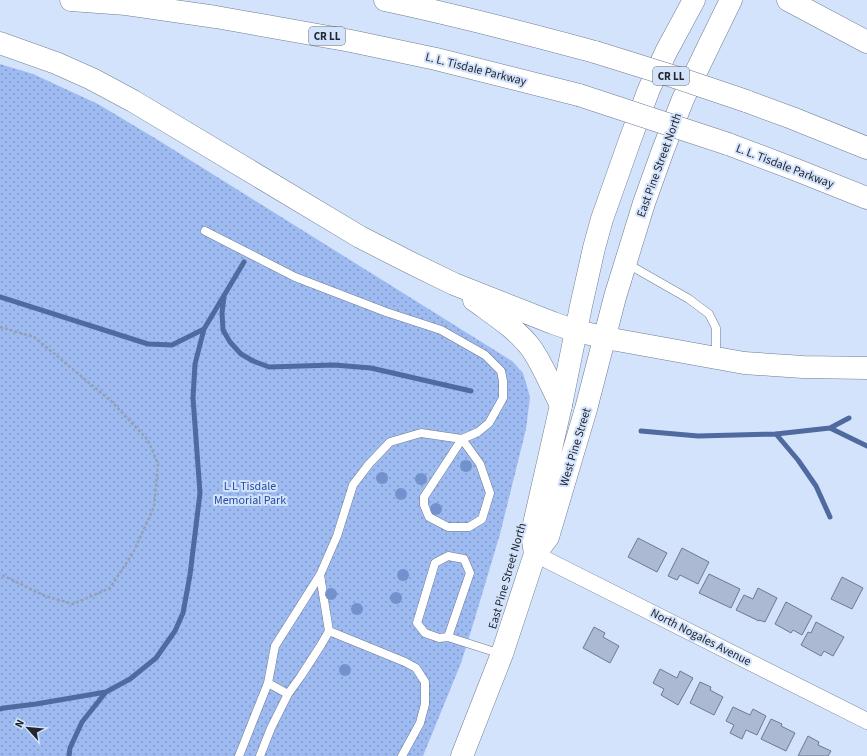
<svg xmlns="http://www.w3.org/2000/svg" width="867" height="756" font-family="'Source Sans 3',sans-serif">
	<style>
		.park { fill: url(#park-dots) }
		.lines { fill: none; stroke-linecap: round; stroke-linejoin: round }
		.stream { stroke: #4e6a9f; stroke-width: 5 }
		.building { fill: #abb9d2; stroke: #6d7990 }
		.lane-casing { stroke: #6f7c93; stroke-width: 9 }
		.street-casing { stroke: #6f7c93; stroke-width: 17 }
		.secondary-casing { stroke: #6f7c93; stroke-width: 23 }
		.highway-casing { stroke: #6f7c93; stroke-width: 23 }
		.path { stroke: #95a0b4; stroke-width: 2.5; stroke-dasharray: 3 2; stroke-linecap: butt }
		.lane { stroke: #fff; stroke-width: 8 }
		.street { stroke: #fff; stroke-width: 16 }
		.secondary { stroke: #fff; stroke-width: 22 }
		.highway { stroke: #fff; stroke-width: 22 }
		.highway-bridge-casing { stroke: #6f7c93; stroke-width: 23; stroke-linecap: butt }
		.highway-bridge { stroke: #fff; stroke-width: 22 }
		.tree { fill: #7391cc }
		.labels { text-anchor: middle; stroke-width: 4; stroke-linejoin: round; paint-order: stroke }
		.shield { fill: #d4e3fc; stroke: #575f6d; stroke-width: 1 }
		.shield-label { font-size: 11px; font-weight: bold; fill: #222730 }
		.street-label { font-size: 12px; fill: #222730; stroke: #d4e3fc }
		.park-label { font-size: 12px; fill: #234ea4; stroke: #d4e3fc }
	</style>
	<defs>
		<pattern id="park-dots" width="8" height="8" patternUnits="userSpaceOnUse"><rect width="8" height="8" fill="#9dbaf1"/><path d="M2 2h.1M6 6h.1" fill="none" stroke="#8097c4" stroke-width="1.8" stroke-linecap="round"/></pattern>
	</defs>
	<rect width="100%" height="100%" fill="#d4e3fc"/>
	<path class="park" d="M 0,64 L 33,74 L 98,104 L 158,140 L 512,361 L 523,373 L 530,397 L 526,429 L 500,534 L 475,618 L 461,663 L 423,756 L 0,756 Z"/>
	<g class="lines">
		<path class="stream" d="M 0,297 L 148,344 L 172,345 L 204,329
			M 224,297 L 222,313 L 223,330 L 230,342 L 241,354 L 253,361 L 269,367 L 334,365 L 371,368 L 471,391
			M 830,428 L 849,418
			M 641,431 L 698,436 L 776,434 L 830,428 L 867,446
			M 776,434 L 798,460 L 816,486 L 830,517
			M 0,709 L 4,708 L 36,704 L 106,692 L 130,679 L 156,658 L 175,631 L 183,613 L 190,575 L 200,493 L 193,398 L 195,364 L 204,329 L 244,262
			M 69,756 L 70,748 L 82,722 L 106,692"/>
	</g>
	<path class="building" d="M 638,538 L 667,553 L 657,572 L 628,557 Z
		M 682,548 L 709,562 L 698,584 L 680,575 L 677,580 L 668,576 Z
		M 709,574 L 740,589 L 731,608 L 699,593 Z
		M 842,577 L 863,588 L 852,609 L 831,599 Z
		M 758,588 L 777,598 L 765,622 L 759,620 L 759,621 L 736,610 L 744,595 L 753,599 Z
		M 786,602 L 812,616 L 802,635 L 793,630 L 791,633 L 775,624 Z
		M 816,622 L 844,637 L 833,656 L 824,651 L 821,656 L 801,645 L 808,632 L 811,633 Z
		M 594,627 L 605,633 L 603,637 L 619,646 L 610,663 L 583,648 Z
		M 660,669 L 677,678 L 680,671 L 693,678 L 678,705 L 661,695 L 664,689 L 653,683 Z
		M 700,682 L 711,687 L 710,690 L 723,697 L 714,715 L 690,703 Z
		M 733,707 L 750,715 L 753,709 L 766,716 L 757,735 L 746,730 L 742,739 L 730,733 L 734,725 L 726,721 Z
		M 771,719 L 782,724 L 781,726 L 795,733 L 786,751 L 761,739 Z
		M 808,736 L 819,742 L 818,745 L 831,751 L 828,756 L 798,756 Z"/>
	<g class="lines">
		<g class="lane-casing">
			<path id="lane" d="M 205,231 L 295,277 L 386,312 L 441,330 L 485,355 L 501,371 L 503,381 L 503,398 L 489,423 L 478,432 L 462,439 L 421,433 L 390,442 L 369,464 L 353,485 L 337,536 L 320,575 L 275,646 L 268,683 L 239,756
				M 626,263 L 689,299 L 709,314 L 716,328 L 716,357
				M 462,439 L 480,464 L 490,493 L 482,519 L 469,527 L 448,527 L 429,517 L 424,505 L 424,497 Z
				M 329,631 L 405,662 L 416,668 L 425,682 L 425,704 L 420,723 L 402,756
				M 448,637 L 470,573 L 464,559 L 448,556 L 435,563 L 417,623 L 425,633 L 439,638 L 448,637 L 501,654
				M 268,683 L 288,694
				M 260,756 L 271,728 L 288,694 L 301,676 L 321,645 L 329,631 L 320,575"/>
		</g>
		<g class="street-casing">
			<path id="street" d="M 535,554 L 867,721"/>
		</g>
		<g class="secondary-casing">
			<path id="secondary" d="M 535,554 L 532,533 L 561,405 L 581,306 L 594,248 L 602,219 L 630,140 L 649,89 L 666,52 L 694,0
				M 462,756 L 502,654 L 535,554 L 548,537 L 586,409 L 615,297 L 644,203 L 663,150 L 683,99 L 710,43 L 731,0"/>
		</g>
		<g class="highway-casing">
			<path id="highway" d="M 71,0 L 126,4 L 216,17 L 351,41 L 436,59 L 579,95
				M 385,0 C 455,15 525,33 595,52
				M 788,0 L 867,42
				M 0,43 L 56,63 L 92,79 L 133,101 L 360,237 L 411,263 L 454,284 L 553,323 L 576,331 L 617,340 L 744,363 L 803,367 L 867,368
				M 746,101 L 792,118 L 867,148
				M 728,144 L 794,169 L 867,198
				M 474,300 C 493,314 517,329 531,348 C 543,365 551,386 561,405"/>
		</g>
		<path class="path" d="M 0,327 L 34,337 L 111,401 L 148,440 L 158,464 L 154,507 L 133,553 L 110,588 L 73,604 L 45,596 L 0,574"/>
		<use href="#lane" class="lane"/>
		<use href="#street" class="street"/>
		<use href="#secondary" class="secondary"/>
		<use href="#highway" class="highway"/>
		<g class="highway-bridge-casing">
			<path id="highway-bridge" d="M 595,52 L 672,76 L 746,101
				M 579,95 L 728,144"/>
		</g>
		<use href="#highway-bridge" class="highway-bridge"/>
	</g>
	<g class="tree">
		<circle cx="466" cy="466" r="6"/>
		<circle cx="382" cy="478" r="6"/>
		<circle cx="421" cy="479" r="6"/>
		<circle cx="401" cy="494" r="6"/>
		<circle cx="436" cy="509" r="6"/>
		<circle cx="403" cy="575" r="6"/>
		<circle cx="331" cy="594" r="6"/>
		<circle cx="396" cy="598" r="6"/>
		<circle cx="357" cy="609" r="6"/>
		<circle cx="345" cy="670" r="6"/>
	</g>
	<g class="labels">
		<g class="shield">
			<rect x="309" y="27" width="36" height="18" rx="3"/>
			<rect x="653" y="67" width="36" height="18" rx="3"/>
		</g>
		<g class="shield-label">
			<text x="327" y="40">CR LL</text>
			<text x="671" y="80">CR LL</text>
		</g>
		<g class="street-label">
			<text transform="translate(476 69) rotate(14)" y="4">L. L. Tisdale Parkway</text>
			<text transform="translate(659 165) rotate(-70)" y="4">East Pine Street North</text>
			<text transform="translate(785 166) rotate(21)" y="4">L. L. Tisdale Parkway</text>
			<text transform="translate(575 447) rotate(-73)" y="4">West Pine Street</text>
			<text transform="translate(507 576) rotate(-74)" y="4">East Pine Street North</text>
			<text transform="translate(701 637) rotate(27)" y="4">North Nogales Avenue</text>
		</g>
		<g class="park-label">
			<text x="250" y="490">L L Tisdale<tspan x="250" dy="14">Memorial Park</tspan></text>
		</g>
	</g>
	<g transform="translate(28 728) rotate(297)" stroke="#d4e3fc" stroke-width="3" paint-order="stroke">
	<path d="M0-3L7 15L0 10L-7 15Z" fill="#222730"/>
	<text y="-6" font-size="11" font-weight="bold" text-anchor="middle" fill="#222730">N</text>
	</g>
</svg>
